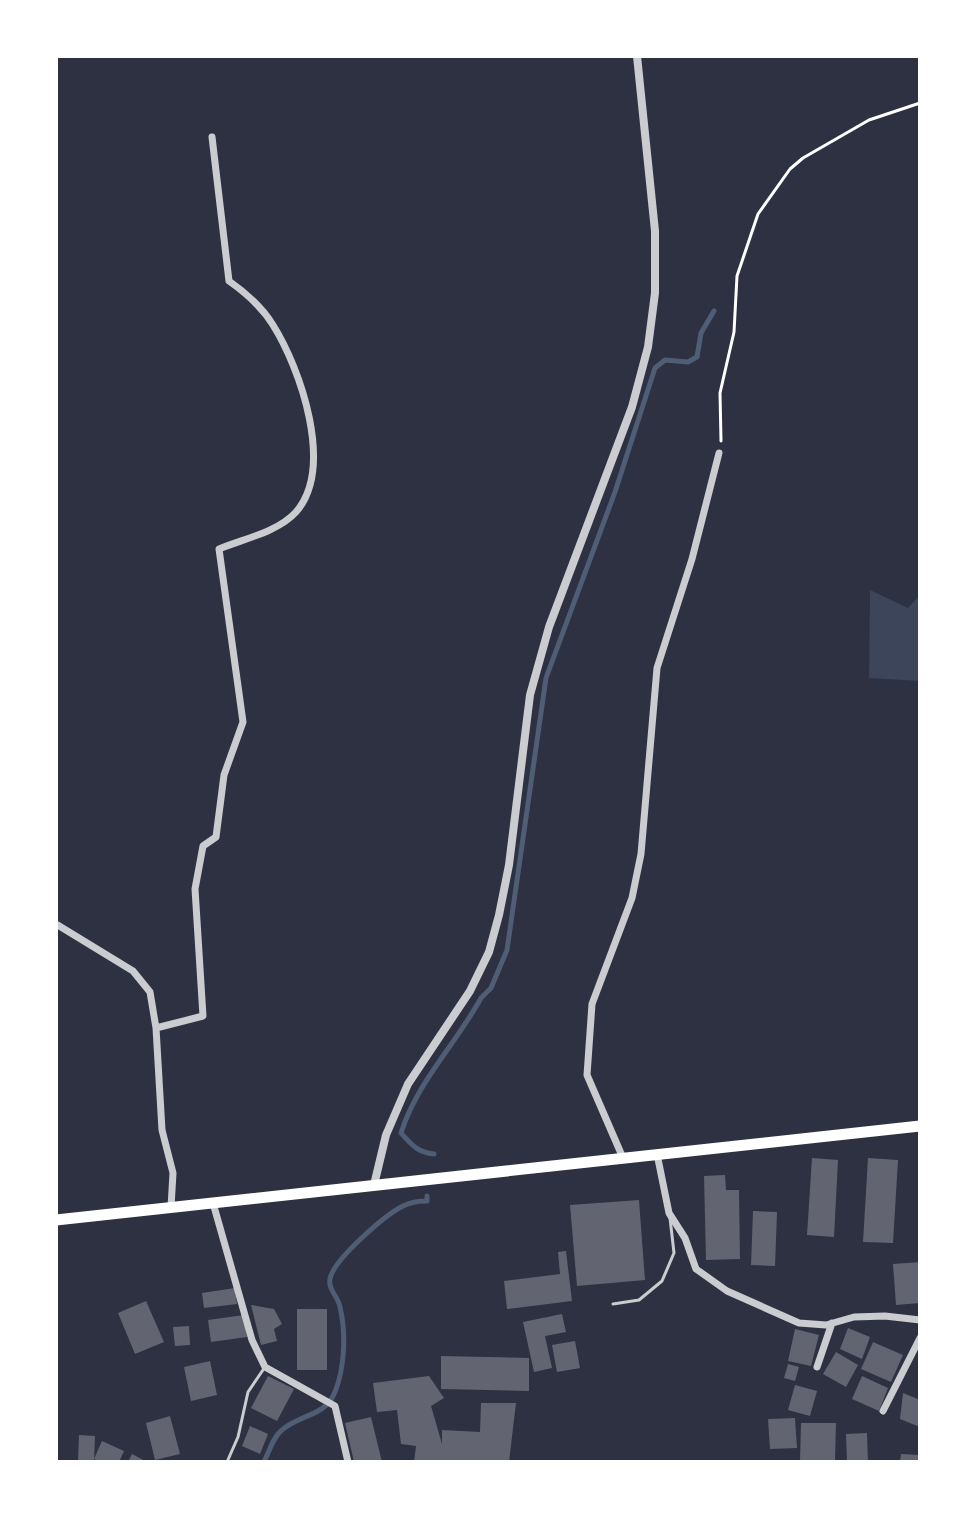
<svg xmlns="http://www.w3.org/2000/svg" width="976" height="1518" font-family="'Work Sans',sans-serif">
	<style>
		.green { fill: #3c4559 }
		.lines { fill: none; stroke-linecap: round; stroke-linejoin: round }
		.stream { stroke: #4f5d75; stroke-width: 5 }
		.building { fill: #626471 }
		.path { stroke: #fff; stroke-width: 3 }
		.service { stroke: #caccd0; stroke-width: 3 }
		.minor { stroke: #caccd0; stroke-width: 7 }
		.tertiary { stroke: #caccd0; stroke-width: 8 }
		.trunk { stroke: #fff; stroke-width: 11 }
	</style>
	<rect width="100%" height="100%" fill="#2d3142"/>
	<path class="green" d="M 870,590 L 908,608 L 920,595 L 920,681 L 869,678 Z"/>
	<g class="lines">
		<path class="stream" d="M 434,1154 C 417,1152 412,1145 401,1133 C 417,1082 456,1044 481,998 L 491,988 L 507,950 L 546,678 L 615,492 L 655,368 L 665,360 L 688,362 L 697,357 L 701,333 L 714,311
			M 264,1462 C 269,1452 273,1437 282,1430 C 300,1414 325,1417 335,1392 C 345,1367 346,1332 340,1307 C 338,1296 328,1290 330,1279 C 333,1260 385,1215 403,1206 C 411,1202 418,1201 427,1201 L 427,1196"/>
	</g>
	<path class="building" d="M 812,1158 L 838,1160 L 834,1237 L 807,1235 Z
		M 868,1158 L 898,1160 L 893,1243 L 863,1242 Z
		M 725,1175 L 726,1190 L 739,1190 L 740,1259 L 706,1260 L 704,1176 Z
		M 639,1200 L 645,1280 L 577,1286 L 570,1205 Z
		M 753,1211 L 777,1212 L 775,1266 L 751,1265 Z
		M 566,1251 L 572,1301 L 507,1309 L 504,1281 L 560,1274 L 558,1252 Z
		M 920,1262 L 920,1303 L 896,1305 L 893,1264 Z
		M 235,1288 L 237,1304 L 204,1308 L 202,1293 Z
		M 146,1301 L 164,1342 L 135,1354 L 118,1313 Z
		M 251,1305 L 274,1309 L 282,1324 L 274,1329 L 277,1341 L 261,1345 Z
		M 297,1309 L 327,1309 L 327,1370 L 297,1370 Z
		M 562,1314 L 566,1332 L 545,1336 L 552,1368 L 534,1372 L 523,1322 Z
		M 244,1315 L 247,1337 L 211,1342 L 208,1320 Z
		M 189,1326 L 190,1345 L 175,1346 L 173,1327 Z
		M 848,1328 L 870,1337 L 862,1359 L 840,1349 Z
		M 795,1329 L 819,1335 L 811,1366 L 788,1361 Z
		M 575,1341 L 580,1368 L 557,1372 L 552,1345 Z
		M 873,1342 L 903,1355 L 891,1382 L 861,1369 Z
		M 836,1352 L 858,1365 L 846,1387 L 823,1374 Z
		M 441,1356 L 529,1358 L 529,1391 L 441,1389 Z
		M 210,1361 L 217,1395 L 191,1401 L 184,1367 Z
		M 788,1364 L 799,1367 L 795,1381 L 784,1378 Z
		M 268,1376 L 294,1389 L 277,1421 L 251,1408 Z
		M 429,1376 L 444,1398 L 431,1406 L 442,1444 L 442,1430 L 480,1432 L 481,1403 L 516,1403 L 509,1462 L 414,1462 L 416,1446 L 401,1444 L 397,1410 L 377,1412 L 373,1383 Z
		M 862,1376 L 888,1388 L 879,1411 L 852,1399 Z
		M 795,1385 L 817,1391 L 810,1416 L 788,1410 Z
		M 903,1393 L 920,1400 L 920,1427 L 900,1419 Z
		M 170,1416 L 180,1454 L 155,1460 L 146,1423 Z
		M 371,1417 L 382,1462 L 354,1462 L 345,1423 Z
		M 795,1418 L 797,1448 L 770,1449 L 768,1419 Z
		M 801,1423 L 836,1423 L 835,1461 L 800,1461 Z
		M 250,1426 L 268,1434 L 260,1454 L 242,1446 Z
		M 867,1433 L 868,1462 L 847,1462 L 846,1434 Z
		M 79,1435 L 95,1436 L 94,1462 L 78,1462 Z
		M 102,1441 L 124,1451 L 119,1462 L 102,1462 L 94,1459 Z
		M 132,1454 L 147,1462 L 128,1462 Z
		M 901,1454 L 920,1455 L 920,1462 L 900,1462 Z"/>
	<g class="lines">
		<path class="path" d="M 721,441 L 720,393 L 734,332 L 737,276 L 758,214 L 790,169 L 803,158 L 869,120 L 920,103"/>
		<path class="service" d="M 613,1304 L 639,1300 L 662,1281 L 674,1253 L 670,1218
			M 227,1462 L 238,1437 L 248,1392 L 265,1367"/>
		<path class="minor" d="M 56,924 L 133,971 L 150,992 L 156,1028
			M 657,1154 L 669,1213 L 685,1238 L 696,1269 L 727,1291 L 799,1323 L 826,1325 L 854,1317 L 885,1316 L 920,1320
			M 623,1158 L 587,1075 L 592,1004 L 632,898 L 641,854 L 657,668 L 692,559 L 719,453
			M 213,1203 L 252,1340 L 265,1367 L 335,1406 L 348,1462
			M 171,1207 L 173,1173 L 162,1130 L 156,1028 L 203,1016 L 195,889 L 203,846 L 216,837 L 224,775 L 243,722 L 219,549 C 243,539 278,532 296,512 C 335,467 300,368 273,325 C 262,307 246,293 229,281 L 212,137
			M 817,1367 L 832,1323
			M 883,1411 L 920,1338"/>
		<path class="tertiary" d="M 374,1185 L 386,1135 L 408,1084 L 470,991 L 489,952 L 499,915 L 509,865 L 530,695 L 549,627 L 632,407 L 648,347 L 655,293 L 655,231 L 637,56"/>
		<path class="trunk" d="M 56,1220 L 920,1126"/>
	</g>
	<rect width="976" height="1518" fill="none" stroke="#ffffff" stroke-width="116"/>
</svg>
